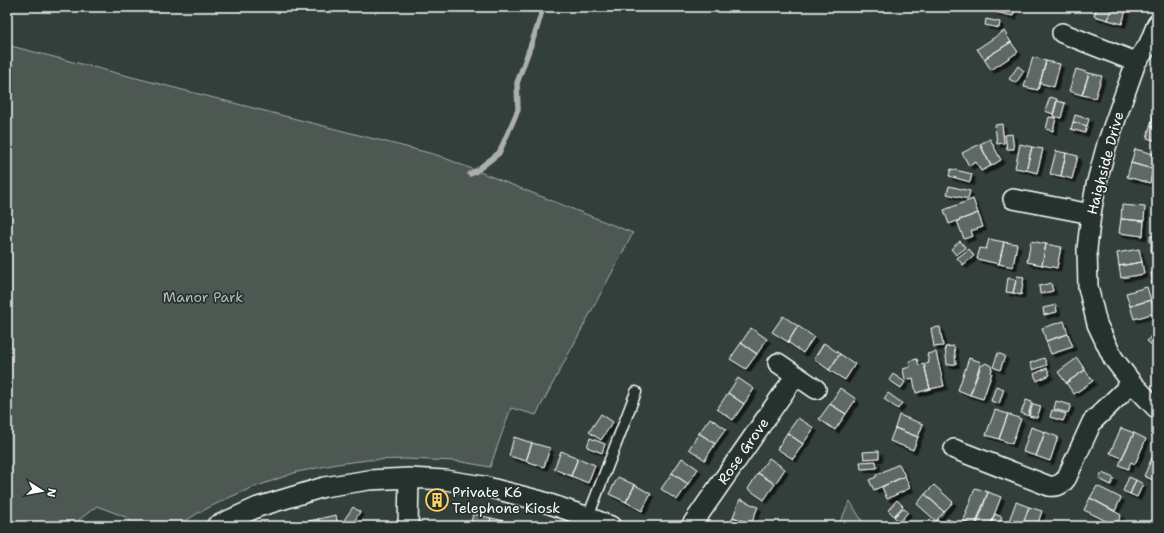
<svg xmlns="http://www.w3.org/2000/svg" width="1164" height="533" font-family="'Shantell Sans',sans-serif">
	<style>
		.green { fill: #4d5853; stroke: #a6aca9 }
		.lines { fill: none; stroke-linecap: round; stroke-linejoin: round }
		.stream { stroke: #abb0ae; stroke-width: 5.5 }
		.building { fill: #5f6964; stroke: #fff; filter: url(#shadow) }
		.lane-casing { stroke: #fff; stroke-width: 13 }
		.street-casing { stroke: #fff; stroke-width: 22 }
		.lane { stroke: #26332d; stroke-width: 10 }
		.street { stroke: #26332d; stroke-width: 19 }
		.labels { text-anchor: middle; stroke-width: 3.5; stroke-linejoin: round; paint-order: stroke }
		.street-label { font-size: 14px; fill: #fff; stroke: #26332d }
		.park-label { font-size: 14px; fill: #b8bcba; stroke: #26332d }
		.poi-label { font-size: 14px; fill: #fff; stroke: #26332d; text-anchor: start }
	</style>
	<defs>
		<filter id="shadow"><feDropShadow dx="3.5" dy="3.5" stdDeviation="0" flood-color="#0009"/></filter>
	</defs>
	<rect width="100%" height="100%" fill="#333f3a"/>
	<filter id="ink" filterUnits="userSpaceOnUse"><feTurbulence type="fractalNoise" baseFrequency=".025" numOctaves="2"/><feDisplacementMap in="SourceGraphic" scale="8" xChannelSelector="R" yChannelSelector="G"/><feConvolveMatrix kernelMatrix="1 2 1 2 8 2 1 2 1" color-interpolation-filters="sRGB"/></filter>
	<g filter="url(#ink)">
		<path class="green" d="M 7,45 L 437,155 L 633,233 L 536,415 L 511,408 L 490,467 L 457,461 L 404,459 L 368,460 L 337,464 L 297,472 L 249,489 L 226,499 L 198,513 L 177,526 L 134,526 L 128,518 L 97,506 L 71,526 L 7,526 Z
			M 850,501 L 865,526 L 838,526 Z"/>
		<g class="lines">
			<path class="stream" d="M 470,174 L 476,171 L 499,153 L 518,110 L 517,83 L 537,28 L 543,7"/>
		</g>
		<path class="building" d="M 996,7 L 1015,7 L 1013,16 L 995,12 Z
			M 1097,7 L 1112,7 L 1108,20 L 1094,16 Z
			M 1112,7 L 1127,7 L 1122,24 L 1108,20 Z
			M 986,19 L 1000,22 L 999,28 L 985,25 Z
			M 1004,31 L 1011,42 L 984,59 L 977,49 Z
			M 1011,42 L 1018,52 L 991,70 L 984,59 Z
			M 1033,57 L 1046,61 L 1038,90 L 1024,87 Z
			M 1046,61 L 1060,64 L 1054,87 L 1040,83 Z
			M 1018,66 L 1024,71 L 1016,83 L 1009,79 Z
			M 1076,69 L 1089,73 L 1082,95 L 1069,91 Z
			M 1089,73 L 1102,76 L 1095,98 L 1082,95 Z
			M 1050,97 L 1057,99 L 1053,114 L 1045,111 Z
			M 1057,101 L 1065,103 L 1061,118 L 1053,116 Z
			M 1154,114 L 1157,115 L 1157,128 L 1150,126 Z
			M 1075,115 L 1089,119 L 1087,126 L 1073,122 Z
			M 1049,117 L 1056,118 L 1053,131 L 1046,129 Z
			M 1073,122 L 1087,126 L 1085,133 L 1071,129 Z
			M 1002,124 L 1004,143 L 997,144 L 995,125 Z
			M 1150,126 L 1157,128 L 1157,141 L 1147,138 Z
			M 1012,134 L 1014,149 L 1007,149 L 1005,135 Z
			M 990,139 L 1001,160 L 991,166 L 980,144 Z
			M 980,144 L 991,166 L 981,171 L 976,162 L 969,166 L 962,153 Z
			M 1020,144 L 1032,147 L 1026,170 L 1015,168 Z
			M 1032,147 L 1043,149 L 1037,173 L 1026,170 Z
			M 1135,149 L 1157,155 L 1153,169 L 1131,163 Z
			M 1056,151 L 1066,153 L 1061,176 L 1050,174 Z
			M 1066,153 L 1078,156 L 1072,179 L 1061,176 Z
			M 1131,163 L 1153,169 L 1150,183 L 1127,177 Z
			M 951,169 L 972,174 L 970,182 L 949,176 Z
			M 949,186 L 970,191 L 968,199 L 947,194 Z
			M 973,199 L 978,213 L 949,224 L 944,210 Z
			M 1122,205 L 1145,207 L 1144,221 L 1121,219 Z
			M 978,213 L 983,227 L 971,231 L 973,236 L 964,239 L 957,221 Z
			M 1121,219 L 1144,221 L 1143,236 L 1119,233 Z
			M 1150,236 L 1157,236 L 1157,243 L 1150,243 Z
			M 989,239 L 1004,242 L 999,264 L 977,259 L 980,248 L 986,249 Z
			M 960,241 L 966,248 L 956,255 L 951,249 Z
			M 1031,241 L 1046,244 L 1042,265 L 1027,262 Z
			M 1004,242 L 1017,244 L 1013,267 L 999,264 Z
			M 1046,244 L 1061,247 L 1057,268 L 1042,265 Z
			M 1157,244 L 1157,251 L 1151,251 L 1151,245 Z
			M 969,249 L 974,256 L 963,265 L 957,258 Z
			M 1139,249 L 1142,262 L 1119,266 L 1117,253 Z
			M 1142,262 L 1144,274 L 1121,278 L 1119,266 Z
			M 1157,271 L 1157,278 L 1152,279 L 1151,273 Z
			M 1017,276 L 1024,277 L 1021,295 L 1013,293 Z
			M 1008,278 L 1016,280 L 1013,293 L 1006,292 Z
			M 1157,279 L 1157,286 L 1153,287 L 1151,281 Z
			M 1051,283 L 1053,291 L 1040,294 L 1039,286 Z
			M 1147,287 L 1151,300 L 1130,306 L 1126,293 Z
			M 1151,300 L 1155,313 L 1134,319 L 1130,306 Z
			M 1056,305 L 1057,312 L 1044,315 L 1043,308 Z
			M 783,316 L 798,326 L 788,342 L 772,332 Z
			M 1064,321 L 1068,334 L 1046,341 L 1042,328 Z
			M 798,326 L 814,337 L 803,353 L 788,342 Z
			M 940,327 L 943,346 L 934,347 L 931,328 Z
			M 751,328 L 767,339 L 757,354 L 741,343 Z
			M 1157,328 L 1157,348 L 1156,349 L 1147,341 Z
			M 1068,334 L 1073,347 L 1051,354 L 1046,341 Z
			M 741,343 L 757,354 L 746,369 L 730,359 Z
			M 824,343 L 840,354 L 829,370 L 814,359 Z
			M 954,346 L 956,364 L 947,365 L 945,347 Z
			M 936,352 L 944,386 L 930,389 L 924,364 L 929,363 L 927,354 Z
			M 998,353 L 1005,356 L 1000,370 L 993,367 Z
			M 840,354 L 855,364 L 845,380 L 829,370 Z
			M 969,358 L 981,362 L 970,395 L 958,390 Z
			M 1044,358 L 1047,365 L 1033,370 L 1030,363 Z
			M 1077,358 L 1085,370 L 1066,383 L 1058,372 Z
			M 917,359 L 919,365 L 924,364 L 930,389 L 916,393 L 913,378 L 905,380 L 903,369 L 910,367 L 909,361 Z
			M 986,363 L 991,366 L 992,370 L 991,373 L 992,373 L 983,399 L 970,395 L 981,366 Z
			M 1047,368 L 1050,375 L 1037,381 L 1034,374 Z
			M 1085,370 L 1093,381 L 1074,394 L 1066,383 Z
			M 893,374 L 905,382 L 901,388 L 889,380 Z
			M 738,378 L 754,389 L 744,404 L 728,393 Z
			M 996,386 L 1004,389 L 999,404 L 991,401 Z
			M 840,388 L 856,399 L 846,414 L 830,404 Z
			M 728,393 L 744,404 L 733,420 L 717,409 Z
			M 888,393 L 902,403 L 898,409 L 884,399 Z
			M 1026,400 L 1032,402 L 1028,416 L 1021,413 Z
			M 1056,401 L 1071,405 L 1068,413 L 1054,409 Z
			M 830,404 L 846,414 L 835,430 L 819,419 Z
			M 1033,404 L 1041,406 L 1037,418 L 1029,416 Z
			M 995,410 L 1008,414 L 999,439 L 986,435 Z
			M 1052,410 L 1066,414 L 1063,421 L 1050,417 Z
			M 601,414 L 613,422 L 601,440 L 589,432 Z
			M 1008,414 L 1021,419 L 1012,444 L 999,439 Z
			M 899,415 L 923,424 L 918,437 L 895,428 Z
			M 710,418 L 726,429 L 715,444 L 699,433 Z
			M 798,418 L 814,428 L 803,444 L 787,433 Z
			M 1031,427 L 1045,432 L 1036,456 L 1023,452 Z
			M 895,428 L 918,437 L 913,450 L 890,441 Z
			M 1121,428 L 1134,433 L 1122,458 L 1110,453 Z
			M 1045,432 L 1058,437 L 1050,461 L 1036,456 Z
			M 699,433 L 715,444 L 705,460 L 689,449 Z
			M 787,433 L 803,444 L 793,459 L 777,449 Z
			M 1134,433 L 1146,439 L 1135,464 L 1131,462 L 1128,469 L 1119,465 Z
			M 514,437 L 532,443 L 526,461 L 509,456 Z
			M 590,438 L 605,444 L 602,453 L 587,447 Z
			M 532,443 L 550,448 L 544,467 L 526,461 Z
			M 561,451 L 578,458 L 571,476 L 554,469 Z
			M 879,451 L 879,458 L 864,459 L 863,452 Z
			M 1155,451 L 1157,452 L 1157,482 L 1144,476 Z
			M 578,458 L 595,465 L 588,483 L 571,476 Z
			M 682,458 L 698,469 L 688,484 L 672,473 Z
			M 769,458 L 785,469 L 775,484 L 758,473 Z
			M 876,461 L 877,468 L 861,469 L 860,462 Z
			M 899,464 L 905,476 L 874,490 L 869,480 L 876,477 L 876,475 Z
			M 672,473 L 688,484 L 677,500 L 661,489 Z
			M 758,473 L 775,484 L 764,500 L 748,489 Z
			M 1102,473 L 1114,478 L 1111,485 L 1099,479 Z
			M 905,476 L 910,488 L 887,499 L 882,487 Z
			M 618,477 L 635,485 L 626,502 L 609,494 Z
			M 1129,477 L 1136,480 L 1130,494 L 1123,491 Z
			M 1136,480 L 1143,484 L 1137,497 L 1130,494 Z
			M 635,485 L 651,494 L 642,511 L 626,502 Z
			M 934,485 L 953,502 L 944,512 L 925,494 Z
			M 1097,486 L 1121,498 L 1115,511 L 1090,498 Z
			M 975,488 L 988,492 L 975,525 L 963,521 L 967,513 L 966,512 Z
			M 988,492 L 1001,497 L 990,526 L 982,526 L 977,524 Z
			M 925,494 L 944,512 L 936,521 L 917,504 Z
			M 1090,498 L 1121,515 L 1116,526 L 1084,510 Z
			M 740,499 L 758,507 L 751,524 L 733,517 Z
			M 897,500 L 903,506 L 894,516 L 888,510 Z
			M 1016,502 L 1029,507 L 1022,526 L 1007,526 Z
			M 353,507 L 360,512 L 352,525 L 344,520 Z
			M 1029,507 L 1042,511 L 1037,526 L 1022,526 Z
			M 903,508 L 908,512 L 900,522 L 894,517 Z
			M 473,514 L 491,518 L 489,526 L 470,526 Z
			M 995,514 L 1002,517 L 998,526 L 990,526 Z
			M 336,515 L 338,526 L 319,526 L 318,519 Z
			M 733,517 L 751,524 L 750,526 L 729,526 Z
			M 491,518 L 509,522 L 508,526 L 489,526 Z
			M 318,519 L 319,526 L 301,526 L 300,523 Z
			M 947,519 L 954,522 L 953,526 L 945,526 Z"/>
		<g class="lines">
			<g class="lane-casing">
				<path id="lane" d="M 588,517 L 636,392"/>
			</g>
			<g class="street-casing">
				<path id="street" d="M 1157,24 L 1148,46 L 1136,62 L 1107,144 L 1096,185 L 1091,214 L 1087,249 L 1088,287 L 1097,324 L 1113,358 L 1132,383 L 1157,409
					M 1062,33 L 1136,62
					M 1013,199 L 1091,214
					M 778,363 L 816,389
					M 954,449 L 1049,486 C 1057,487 1063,484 1067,477 L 1092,422 L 1132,383
					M 216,526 L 258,507 L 324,487 L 369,480 L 409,478 L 445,480 L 483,486 L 541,501 L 588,517 L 611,526
					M 408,526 L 409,478
					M 691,526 L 796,375"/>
			</g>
			<use href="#lane" class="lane"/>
			<use href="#street" class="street"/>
		</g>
	</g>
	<defs>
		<g id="building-ring" transform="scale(1.15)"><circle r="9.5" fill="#26332d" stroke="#ffd166" stroke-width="1.5"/><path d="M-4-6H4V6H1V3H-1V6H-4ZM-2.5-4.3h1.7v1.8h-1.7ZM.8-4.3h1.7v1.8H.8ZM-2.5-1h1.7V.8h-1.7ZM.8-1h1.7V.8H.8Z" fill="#ffd166"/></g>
	</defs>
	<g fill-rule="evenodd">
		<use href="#building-ring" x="437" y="500"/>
	</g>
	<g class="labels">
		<g class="street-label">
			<text transform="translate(1105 163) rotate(-75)" y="5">Haighside Drive</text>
			<text transform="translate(743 451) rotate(-55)" y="5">Rose Grove</text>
		</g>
		<g class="park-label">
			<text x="203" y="302">Manor Park</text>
		</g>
		<g class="poi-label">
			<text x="452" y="497">Private K6<tspan x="452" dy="16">Telephone Kiosk</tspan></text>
		</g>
	</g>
	<rect width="1164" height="533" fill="none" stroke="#26332d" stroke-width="24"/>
	<rect x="12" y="12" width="1140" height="509" fill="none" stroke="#fff" stroke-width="1.5" filter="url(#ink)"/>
	<g transform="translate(42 491) rotate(101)" stroke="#26332d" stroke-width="3" paint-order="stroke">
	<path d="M0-3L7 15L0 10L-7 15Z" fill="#ffffff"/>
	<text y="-6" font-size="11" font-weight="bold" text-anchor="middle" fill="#ffffff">N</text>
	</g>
</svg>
